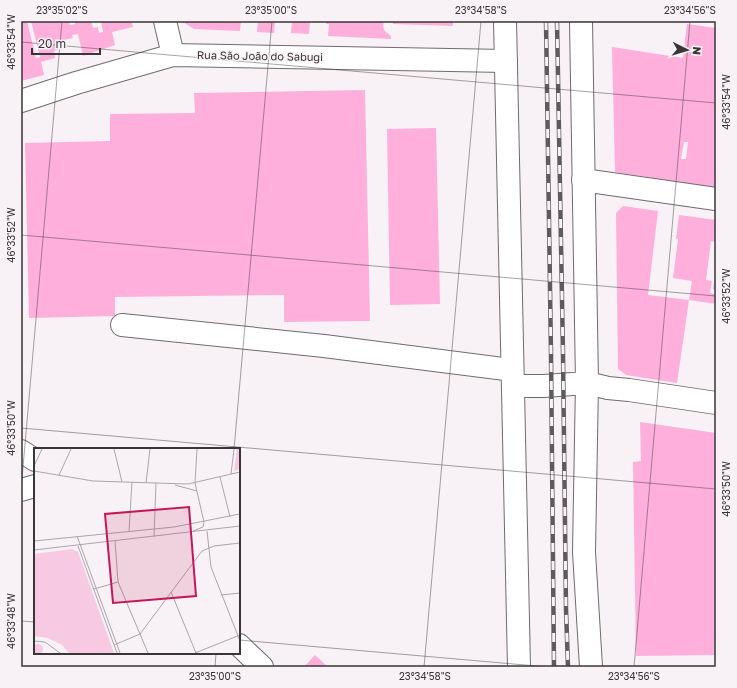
<svg xmlns="http://www.w3.org/2000/svg" width="737" height="688" font-family="'Golos Text',sans-serif">
	<style>
		.building { fill: #feafdb; fill-rule: evenodd }
		.lines { fill: none; stroke-linecap: round; stroke-linejoin: round }
		.minor-casing { stroke: #716b6e; stroke-width: 24 }
		.major-casing { stroke: #716b6e; stroke-width: 24 }
		.minor { stroke: #fff; stroke-width: 22 }
		.major { stroke: #fff; stroke-width: 22 }
		.rail-casing { stroke: #5f5b5d; stroke-width: 4.5 }
		.rail { stroke: #f8f1f5; stroke-width: 3; stroke-dasharray: 9; stroke-linecap: butt }
		.ticks { fill: none; stroke: #393637; stroke-width: 1; stroke-opacity: 0.45 }
		.labels { text-anchor: middle; stroke-width: 3; stroke-linejoin: round; paint-order: stroke }
		.street-label { font-size: 11px; fill: #393637; stroke: #f8f1f5 }
		.inset-road { fill: none; stroke: #aca6a9; stroke-width: 1 }
		.view { fill: #c2185b; fill-opacity: 0.15; stroke: #c2185b; stroke-width: 2 }
		.inset-edge { fill: none; stroke: #393637; stroke-width: 2 }
		.neatline { fill: none; stroke: #393637; stroke-width: 1.5 }
		.ticks-label { font-size: 10px; text-anchor: middle; fill: #393637 }
	</style>
	<rect width="100%" height="100%" fill="#f8f1f5"/>
	<path class="building" d="M 21,21 L 27,21 L 36,58 L 40,57 L 31,21 L 69,21 L 70,25 L 75,24 L 75,21 L 91,21 L 93,28 L 98,27 L 99,33 L 103,32 L 101,21 L 131,21 L 133,27 L 112,32 L 115,45 L 83,56 L 78,34 L 72,35 L 73,38 L 58,41 L 60,49 L 54,51 L 55,58 L 41,62 L 44,75 L 21,81 Z
		M 181,21 L 241,21 L 240,31 L 194,29 Z
		M 258,21 L 275,21 L 274,33 L 257,32 Z
		M 292,21 L 310,21 L 309,34 L 291,33 Z
		M 326,21 L 384,21 L 383,26 L 384,30 L 387,33 L 391,36 L 391,39 L 328,36 L 329,24 L 326,24 Z
		M 393,21 L 453,21 L 453,26 L 393,24 Z
		M 687,24 L 716,28 L 716,188 L 615,172 L 612,47 L 683,58 ZM 684,142 L 688,142 L 686,159 L 681,159 Z
		M 365,90 L 370,321 L 284,322 L 284,295 L 115,297 L 115,316 L 29,318 L 25,143 L 110,141 L 110,114 L 195,113 L 194,93 Z
		M 436,128 L 440,304 L 390,305 L 387,129 Z
		M 623,206 L 658,211 L 648,295 L 689,300 L 692,281 L 673,278 L 678,239 L 676,239 L 679,215 L 716,220 L 716,242 L 711,241 L 706,280 L 712,281 L 710,293 L 716,294 L 716,304 L 689,300 L 677,383 L 626,375 L 618,369 L 616,213 Z
		M 715,275 L 716,275 L 716,290 L 713,289 Z
		M 640,422 L 716,433 L 716,655 L 636,656 L 633,462 L 641,461 Z
		M 315,655 L 328,667 L 304,667 Z"/>
	<g class="lines">
		<g class="minor-casing">
			<path id="minor" d="M 165,21 L 173,55
				M 21,101 L 76,83 L 173,55 L 506,61
				M 583,180 L 716,199
				M 122,325 L 324,346 L 512,370
				M 21,490 L 35,486"/>
		</g>
		<g class="major-casing">
			<path id="major" d="M 505,21 L 519,667
				M 581,21 L 587,383 L 584,552 L 591,667
				M 513,386 L 544,386 L 587,383 L 608,388 L 629,390 L 716,403
				M 21,451 L 35,460
				M 239,645 L 262,667"/>
		</g>
		<use href="#minor" class="minor"/>
		<use href="#major" class="major"/>
		<g class="rail-casing">
			<path id="rail" d="M 546,21 L 551,354 L 554,667
				M 557,21 L 563,354 L 566,609 L 568,667"/>
		</g>
		<use href="#rail" class="rail"/>
	</g>
	<path class="ticks" d="M 21,42 L 716,103M 21,235 L 716,296M 21,428 L 716,489M 234,449 L 272,21M 21,490 L 62,21M 21,621 L 35,622M 239,640 L 548,667M 215,667 L 216,653M 424,667 L 481,21M 634,667 L 690,21"/>
	<g class="labels">
		<g class="street-label">
			<text transform="translate(260 56) rotate(1)" y="4">Rua São João do Sabugi</text>
		</g>
	</g>
	<g transform="translate(34 448)">
		<rect width="206" height="206" fill="#f8f1f5"/>
		<path d="M 203,1 L 206,1 L 206,21 L 200,23 ZM 38,101 L 44,104 L 80,205 L 35,205 L 28,197 L 14,190 L 0,188 L 0,106 ZM-1 201a5 5 0 1 1 10 0a5 5 0 1 1-10 0Z" fill="#f8c9e3"/>
		<path class="inset-road" d="M 80,1 L 88,34M 0,18 L 8,1M 0,23 L 59,33 L 154,36 L 206,24M 197,26 L 200,1M 25,27 L 37,1M 186,29 L 196,69M 112,35 L 116,1M 161,35 L 163,1M 141,37 L 163,43M 95,83 L 98,34M 159,83 L 169,79 L 170,74 L 161,35M 173,83 L 177,119 L 206,193M 43,88 L 86,205M 120,89 L 122,35M 0,93 L 140,79 L 206,66M 81,93 L 84,134 L 114,205M 44,98 L 83,205M 0,102 L 206,78M 60,141 L 84,134M 137,144 L 162,205M 187,147 L 206,145M 0,193 L 11,194 L 26,205M 80,197 L 106,186 L 168,103 L 180,98 L 206,95M 161,205 L 206,187"/>
		<path class="view" d="M 155,59 L 162,148 L 79,155 L 71,66 Z"/>
		<rect width="206" height="206" class="inset-edge"/>
	</g>
	<rect width="737" height="688" fill="none" stroke="#f8f1f5" stroke-width="44"/>
	<g transform="translate(687 50) rotate(95)" stroke="#f8f1f5" stroke-width="3" paint-order="stroke">
	<path d="M0-3L7 15L0 10L-7 15Z" fill="#393637"/>
	<text y="-6" font-size="11" font-weight="bold" text-anchor="middle" fill="#393637">N</text>
	</g>
	<path d="M32 48v6h68v-6" fill="none" stroke="#393637" stroke-width="2"/>
	<text x="38" y="48" font-size="12" fill="#393637" stroke="#f8f1f5" stroke-width="3" paint-order="stroke">20 m</text>
	<rect x="22" y="22" width="693" height="644" class="neatline"/>
	<g class="ticks-label">
		<text x="62" y="14">23°35'02"S</text>
		<text x="271" y="14">23°35'00"S</text>
		<text x="481" y="14">23°34'58"S</text>
		<text x="690" y="14">23°34'56"S</text>
		<text transform="translate(11 42) rotate(-90)" y="4">46°33'54"W</text>
		<text transform="translate(726 102) rotate(-90)" y="4">46°33'54"W</text>
		<text transform="translate(11 235) rotate(-90)" y="4">46°33'52"W</text>
		<text transform="translate(726 296) rotate(-90)" y="4">46°33'52"W</text>
		<text transform="translate(11 428) rotate(-90)" y="4">46°33'50"W</text>
		<text transform="translate(726 489) rotate(-90)" y="4">46°33'50"W</text>
		<text transform="translate(11 621) rotate(-90)" y="4">46°33'48"W</text>
		<text x="215" y="680">23°35'00"S</text>
		<text x="425" y="680">23°34'58"S</text>
		<text x="634" y="680">23°34'56"S</text>
	</g>
</svg>
